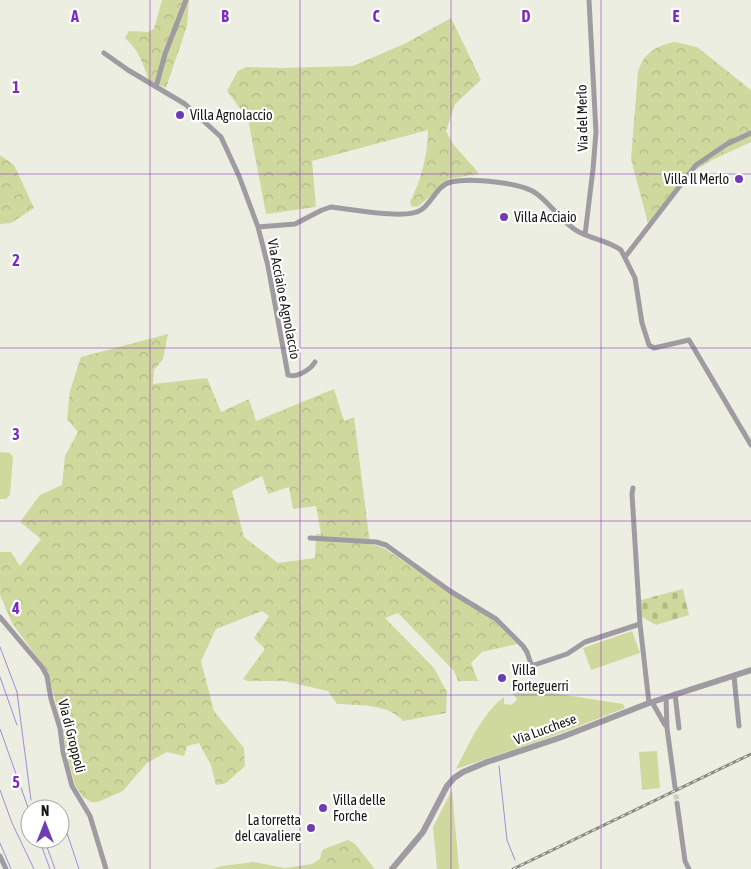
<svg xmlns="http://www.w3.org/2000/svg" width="751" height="869" font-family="'Asap Condensed',sans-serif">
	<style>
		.grass { fill: #cfd99e }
		.forest { fill: url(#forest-crowns); fill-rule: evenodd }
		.cemetery { fill: url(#cemetery-stones) }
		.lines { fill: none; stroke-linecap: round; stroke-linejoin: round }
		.stream { stroke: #a38bd2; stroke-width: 1 }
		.minor-tunnel { stroke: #cccec3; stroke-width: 5; stroke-dasharray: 5 2.5; stroke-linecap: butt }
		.minor { stroke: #9e9ca1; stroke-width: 5 }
		.tertiary { stroke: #9e9ca1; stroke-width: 6 }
		.rail-casing { stroke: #898b82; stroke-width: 3 }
		.rail { stroke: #fff; stroke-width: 1; stroke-dasharray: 4; stroke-linecap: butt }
		.grid { fill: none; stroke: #7b2cbf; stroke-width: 1; stroke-opacity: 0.55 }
		.poi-dot { fill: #703cb3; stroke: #fff; stroke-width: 2 }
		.labels { text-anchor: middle; stroke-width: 4.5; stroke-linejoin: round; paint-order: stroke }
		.poi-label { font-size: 14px; fill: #161713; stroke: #fff; text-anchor: start }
		.street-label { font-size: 14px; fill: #161713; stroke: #fff }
		.grid-label { font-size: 16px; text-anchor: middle; font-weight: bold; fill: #7b2cbf; stroke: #fff; stroke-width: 4.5; stroke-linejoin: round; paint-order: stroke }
	</style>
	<defs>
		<pattern id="forest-crowns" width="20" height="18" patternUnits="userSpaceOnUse" patternTransform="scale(1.25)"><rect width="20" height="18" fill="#cfd99e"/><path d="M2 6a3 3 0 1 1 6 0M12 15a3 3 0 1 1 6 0" fill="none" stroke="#b1ba87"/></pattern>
		<pattern id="cemetery-stones" width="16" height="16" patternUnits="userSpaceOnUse" patternTransform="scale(1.25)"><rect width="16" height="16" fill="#cfd99e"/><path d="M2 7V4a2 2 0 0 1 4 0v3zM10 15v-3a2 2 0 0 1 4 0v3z" fill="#b1ba87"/></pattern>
	</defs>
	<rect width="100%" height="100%" fill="#eceee2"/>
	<path class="grass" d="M 0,452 L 10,453 L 13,457 L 10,495 L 6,499 L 0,499 Z
		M 632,631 L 640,653 L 591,670 L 583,648 Z
		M 533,690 L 623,704 L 625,708 L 556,735 L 456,769 C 468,746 483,712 504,697 L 504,704 L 511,705 L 517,700 L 515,696 L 511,694 Z
		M 657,751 L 660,788 L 642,790 L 639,752 Z
		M 452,790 L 459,869 L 437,869 L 433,827 Z"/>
	<path class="forest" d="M 162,0 L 189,0 L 187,26 L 166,88 L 148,79 C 143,63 138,49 125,38 L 129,31 L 148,32 L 154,29 Z
		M 451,18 L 481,80 L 455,104 L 446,131 L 453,144 L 477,171 L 478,174 L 449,179 L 419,206 L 412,207 L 410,202 C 421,180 428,155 428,130 L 312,161 L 316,207 L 266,214 L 248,119 L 227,91 L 238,71 L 246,67 L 283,68 L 353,66 L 406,43 Z
		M 675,42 L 697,47 L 751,90 L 751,142 L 712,160 L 687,175 L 648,223 L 631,159 L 638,72 C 644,52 656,46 675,42 Z
		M 0,155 L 14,165 L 34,208 L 11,223 L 0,224 Z
		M 168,334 L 163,359 L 154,370 L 153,384 L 207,378 L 221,412 L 249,399 L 256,421 L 334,389 L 344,421 L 354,417 L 370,544 L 384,548 L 443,588 L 490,617 L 517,644 L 482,652 L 471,663 L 478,681 L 458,681 L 454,671 L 398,613 L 385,618 L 434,668 L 447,692 L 446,713 L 403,721 C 390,704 356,705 337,704 L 328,691 L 284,681 L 247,681 L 243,679 L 265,649 L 254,638 L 269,616 L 262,611 L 216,629 L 201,661 L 214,711 L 244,748 L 245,766 L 226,783 L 216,785 L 211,765 L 199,743 L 187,746 L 184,756 L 167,752 L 147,763 L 123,791 L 98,802 L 91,802 L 83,797 L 75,785 L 66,752 L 63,730 L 48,672 L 12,623 L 0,595 L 0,552 L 11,552 L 20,566 L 41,539 L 20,522 L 40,495 L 62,485 L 65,456 L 78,432 L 67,419 L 70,391 L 81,357 ZM 262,476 L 268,494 L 289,487 L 293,509 L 316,506 L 321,534 L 316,534 L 315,558 L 278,563 L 244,537 L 232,491 Z
		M 348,840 L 355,844 L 375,869 L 212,869 L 222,866 L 254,862 L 285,868 L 312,864 L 320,859 L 321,853 L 324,849 Z"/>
	<path class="cemetery" d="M 683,589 L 689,615 L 656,625 L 642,617 L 641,600 Z"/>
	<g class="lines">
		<path class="stream" d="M 0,647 L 17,692 L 31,800
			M 0,677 L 17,725
			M 0,729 L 30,813
			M 499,766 L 507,840 L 515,860
			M 0,790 L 12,823 L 34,869
			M 57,803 L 59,809
			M 60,812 L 79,869
			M 39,839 L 50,869
			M 44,839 L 55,869
			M 0,843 L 11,869"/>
		<path class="minor-tunnel" d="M 675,787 L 677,803"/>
		<path class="minor" d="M 104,53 L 128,70 L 185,104 L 221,137 L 239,176 L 258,227 L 268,266 L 288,375 C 297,378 310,370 315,362
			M 156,87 L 165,54 L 186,0
			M 258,227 L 295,224 L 322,210 L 331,207 C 350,209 407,220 421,210 C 432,203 437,185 451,182 C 470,178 522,182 537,194 C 552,205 562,223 579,232 C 592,239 609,241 621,250 L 635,278 L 642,323 L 649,345 L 654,348 L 689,340 L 751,445
			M 585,235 L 593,169 L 596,132 L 589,0
			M 625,257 L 696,165 L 727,144 L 751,133
			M 633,488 L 632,494 L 640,624 L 649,703
			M 310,538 L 376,542 L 386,545 L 450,591 L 496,619 L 523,646 L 527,652 L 531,664 L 534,665 L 567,654 L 585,642 L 640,624
			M 0,617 L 42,667 L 47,676 L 51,699 L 60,728 L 63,752 L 72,786 L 90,816 L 106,869
			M 734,676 L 739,726
			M 675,694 L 679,728
			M 666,697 L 667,728 L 675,787
			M 652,702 L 665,725
			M 677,803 L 685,861 L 689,869
			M 0,856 L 6,869"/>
		<path class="tertiary" d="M 392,869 L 423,832 L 447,786 L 454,778 L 463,772 L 487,762 L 562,737 L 649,703 L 751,670"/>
		<g class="rail-casing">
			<path id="rail" d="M 513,869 L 751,754"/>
		</g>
		<use href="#rail" class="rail"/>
	</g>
	<path class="grid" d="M 150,0 L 150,869M 300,0 L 300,869M 451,0 L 451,869M 601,0 L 601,869M 0,174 L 751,174M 0,348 L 751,348M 0,521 L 751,521M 0,695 L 751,695"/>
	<g class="poi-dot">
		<circle cx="180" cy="115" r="5"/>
		<circle cx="739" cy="179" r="5"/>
		<circle cx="504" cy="217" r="5"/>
		<circle cx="502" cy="678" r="5"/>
		<circle cx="323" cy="808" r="5"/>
		<circle cx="311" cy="828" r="5"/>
	</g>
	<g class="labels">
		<g class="poi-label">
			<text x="190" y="120">Villa Agnolaccio</text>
			<text x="729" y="184" text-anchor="end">Villa Il Merlo</text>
			<text x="514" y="222">Villa Acciaio</text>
			<text x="512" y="675">Villa<tspan x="512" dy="16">Forteguerri</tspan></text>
			<text x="333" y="805">Villa delle<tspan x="333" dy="16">Forche</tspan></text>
			<text x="301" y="825" text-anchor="end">La torretta<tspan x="301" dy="16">del cavaliere</tspan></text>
		</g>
		<g class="street-label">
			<text transform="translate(582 118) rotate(-91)" y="5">Via del Merlo</text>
			<text transform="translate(284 299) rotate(79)" y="5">Via Acciaio e Agnolaccio</text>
			<text transform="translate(545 729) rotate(-20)" y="5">Via Lucchese</text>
			<text transform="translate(72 736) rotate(76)" y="5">Via di Groppoli</text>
		</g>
	</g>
	<g class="grid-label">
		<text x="75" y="22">A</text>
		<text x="225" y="22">B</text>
		<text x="376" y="22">C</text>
		<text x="526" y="22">D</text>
		<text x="676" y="22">E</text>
		<text x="16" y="93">1</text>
		<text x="16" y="266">2</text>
		<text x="16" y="440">3</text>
		<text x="16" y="614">4</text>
		<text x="16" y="788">5</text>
	</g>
	<g transform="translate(45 824)"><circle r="24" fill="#ffffff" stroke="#a2a2a1"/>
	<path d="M0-4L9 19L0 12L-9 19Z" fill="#703cb3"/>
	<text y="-8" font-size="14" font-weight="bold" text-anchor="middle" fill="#161713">N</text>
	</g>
</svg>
